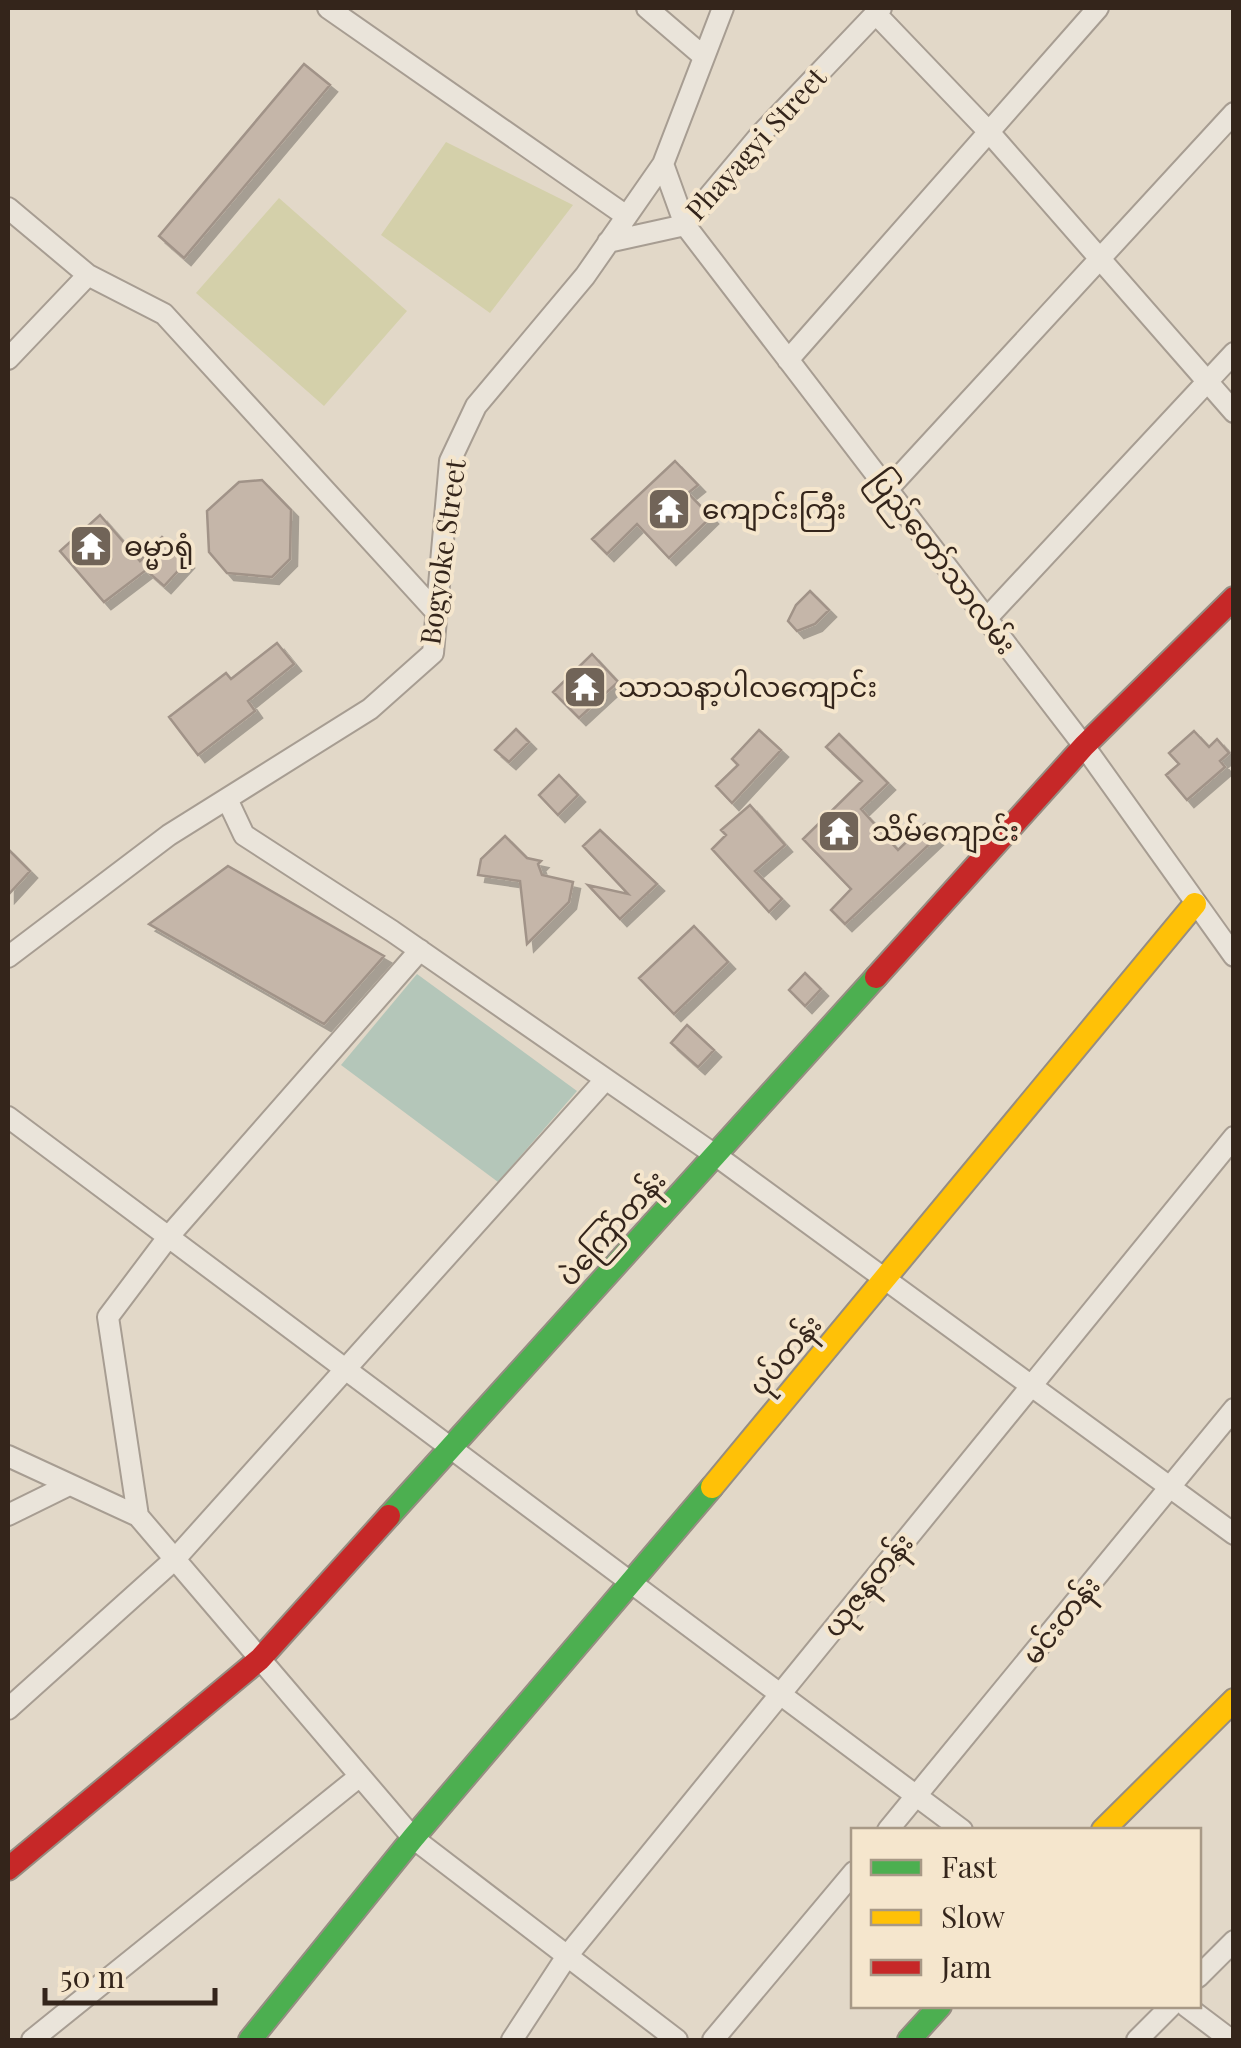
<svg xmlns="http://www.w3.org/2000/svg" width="1241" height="2048" font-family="'Playfair Display','Noto Sans Myanmar',serif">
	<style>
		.green { fill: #d4d0aa }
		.water { fill: #b4c6b9 }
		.building { fill: #c5b6a9; stroke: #a19388; stroke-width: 2.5; filter: url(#shadow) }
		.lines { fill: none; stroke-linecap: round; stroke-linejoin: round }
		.street-casing { stroke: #a79d92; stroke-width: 24 }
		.fast-casing { stroke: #968d82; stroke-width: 26 }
		.slow-casing { stroke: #968d82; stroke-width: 26 }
		.jam-casing { stroke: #968d82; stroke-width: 26 }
		.street { stroke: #eae4da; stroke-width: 20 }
		.fast { stroke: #4caf50; stroke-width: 22 }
		.slow { stroke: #ffc107; stroke-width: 22 }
		.jam { stroke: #c62828; stroke-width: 22 }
		.labels { text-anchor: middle; stroke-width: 8; stroke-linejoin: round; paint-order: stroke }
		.street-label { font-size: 28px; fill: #34251b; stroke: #f5e6cd }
		.poi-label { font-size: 28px; fill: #34251b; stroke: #f5e6cd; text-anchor: start }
	</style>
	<defs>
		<filter id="shadow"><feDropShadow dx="7" dy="7" stdDeviation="0" flood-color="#0004"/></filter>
	</defs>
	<rect width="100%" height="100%" fill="#e2d8c8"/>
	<path class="green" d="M 446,142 L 573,205 L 490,313 L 381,235 Z
		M 279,198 L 407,311 L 324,406 L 196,293 Z"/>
	<path class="water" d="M 417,974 L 577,1091 L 498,1182 L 341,1065 Z"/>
	<path class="building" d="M 304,64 L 330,85 L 184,258 L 159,236 Z
		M 675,461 L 698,485 L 688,493 L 711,517 L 669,558 L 637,524 L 607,554 L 592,539 Z
		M 262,480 L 291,510 L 290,559 L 272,577 L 227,573 L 209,552 L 207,511 L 239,482 Z
		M 100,515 L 140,561 L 162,537 L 187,561 L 164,586 L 146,570 L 104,602 L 60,551 Z
		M 810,591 L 829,610 L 815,624 L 797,631 L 788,621 L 796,605 Z
		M 277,643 L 294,664 L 248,701 L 255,711 L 198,755 L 169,717 L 226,673 L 231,679 Z
		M 592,654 L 618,682 L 579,718 L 553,692 Z
		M 516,729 L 529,742 L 509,762 L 495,750 Z
		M 759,730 L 781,750 L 732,803 L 716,786 L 738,765 L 732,759 Z
		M 1194,731 L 1209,747 L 1217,739 L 1229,753 L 1220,761 L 1225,767 L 1187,800 L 1166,775 L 1179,764 L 1169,753 Z
		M 839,734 L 888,783 L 861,809 L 898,850 L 925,824 L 937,837 L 845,924 L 831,910 L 851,889 L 803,839 L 862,781 L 826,747 Z
		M 559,775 L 578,795 L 558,815 L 539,795 Z
		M 750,805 L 785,845 L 755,871 L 782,899 L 769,912 L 712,849 L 726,835 L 721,830 Z
		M 600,830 L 657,884 L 620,919 L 588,885 L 628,894 L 583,846 Z
		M 505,836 L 527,858 L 541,861 L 538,864 L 542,875 L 573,882 L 569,902 L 527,944 L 520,881 L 478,875 L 481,859 Z
		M 8,849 L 30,871 L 8,895 Z
		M 228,866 L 384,956 L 324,1024 L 149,924 Z
		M 694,926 L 728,962 L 674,1014 L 639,978 Z
		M 805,973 L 821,989 L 805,1006 L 789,990 Z
		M 687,1025 L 714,1050 L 698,1067 L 671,1043 Z"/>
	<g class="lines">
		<g class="street-casing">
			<path id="street" d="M 328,8 L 625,215
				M 647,8 L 703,56
				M 876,14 L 989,132 L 1234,412
				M 663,164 L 685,225 L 1084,746 L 1234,956
				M 8,208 L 88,275 L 164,314 L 437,613
				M 608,242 L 685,225 L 761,134 L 881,8
				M 8,359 L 88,275
				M 788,360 L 1098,8
				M 887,490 L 1234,113
				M 986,619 L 1234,353
				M 227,799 L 244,835 L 392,931 L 718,1157 L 1234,1534
				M 8,957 L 169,835 L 370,709 L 433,653 L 450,461 L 476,406 L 585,276 L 663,164 L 723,8
				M 8,1117 L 962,1830
				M 8,1456 L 138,1516 L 413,1838 L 677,2040
				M 8,1515 L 69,1485
				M 138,1516 L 108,1317 L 169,1236 L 420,950
				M 8,1709 L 175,1559 L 605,1080
				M 888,1830 L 1234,1409
				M 1198,1977 L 1234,1941
				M 1186,2006 L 1231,2040
				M 32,2040 L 360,1776
				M 512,2040 L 567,1956 L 1234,1137
				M 713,2040 L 854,1872
				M 1137,2040 L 1171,2006"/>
		</g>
		<g class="fast-casing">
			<path id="fast" d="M 389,1516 L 876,977
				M 250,2040 L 413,1838 L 712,1487
				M 909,2040 L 940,2006"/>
		</g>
		<g class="slow-casing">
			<path id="slow" d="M 712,1487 L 1195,904
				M 1103,1830 L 1234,1700"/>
		</g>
		<g class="jam-casing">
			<path id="jam" d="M 876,977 L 1084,746 L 1234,598
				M 8,1869 L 260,1659 L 389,1516"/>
		</g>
		<use href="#street" class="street"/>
		<use href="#fast" class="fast"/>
		<use href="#slow" class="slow"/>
		<use href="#jam" class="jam"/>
	</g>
	<defs>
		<g id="temple-square" transform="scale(2.25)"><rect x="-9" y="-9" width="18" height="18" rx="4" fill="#716458" stroke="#f5e6cd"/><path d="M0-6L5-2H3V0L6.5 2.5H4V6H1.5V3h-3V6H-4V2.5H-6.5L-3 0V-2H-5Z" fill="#fff"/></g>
	</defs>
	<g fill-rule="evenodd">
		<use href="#temple-square" x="669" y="509"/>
		<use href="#temple-square" x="91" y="546"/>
		<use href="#temple-square" x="585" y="687"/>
		<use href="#temple-square" x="839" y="831"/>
	</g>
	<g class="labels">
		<g class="street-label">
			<text transform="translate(756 144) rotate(-48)" y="10">Phayagyi Street</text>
			<text transform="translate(443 552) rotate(-82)" y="10">Bogyoke Street</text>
			<text transform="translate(943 562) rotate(53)" y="10">ပြည်တော်သာလမ်း</text>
			<text transform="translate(612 1228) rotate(-48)" y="10">ပဲကြော်တန်း</text>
			<text transform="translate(785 1355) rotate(-50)" y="10">ပုပ်တန်း</text>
			<text transform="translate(868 1585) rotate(-51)" y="10">ယုဇနတန်း</text>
			<text transform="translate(1061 1620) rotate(-51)" y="10">မင်းတန်း</text>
		</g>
		<g class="poi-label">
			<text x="702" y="519">ကျောင်းကြီး</text>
			<text x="124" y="556">ဓမ္မာရုံ</text>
			<text x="618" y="697">သာသနာ့ပါလကျောင်း</text>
			<text x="872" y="841">သိမ်ကျောင်း</text>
		</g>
	</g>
	<rect width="1241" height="2048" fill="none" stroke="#34251b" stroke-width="20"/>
	<rect x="851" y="1828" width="350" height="180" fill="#f5e6cd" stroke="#a89986" stroke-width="2.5"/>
	<rect x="871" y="1860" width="50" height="15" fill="#4caf50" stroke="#a89986" stroke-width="2.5"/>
	<text x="941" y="1878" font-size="30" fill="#34251b">Fast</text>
	<rect x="871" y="1910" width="50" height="15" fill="#ffc107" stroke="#a89986" stroke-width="2.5"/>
	<text x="941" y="1928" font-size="30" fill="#34251b">Slow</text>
	<rect x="871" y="1960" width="50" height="15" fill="#c62828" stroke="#a89986" stroke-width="2.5"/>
	<text x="941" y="1978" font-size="30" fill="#34251b">Jam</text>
	<path d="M45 1988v15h170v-15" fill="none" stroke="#34251b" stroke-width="5"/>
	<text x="60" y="1988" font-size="30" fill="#34251b" stroke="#f5e6cd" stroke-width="8" paint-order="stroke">50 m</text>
</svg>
